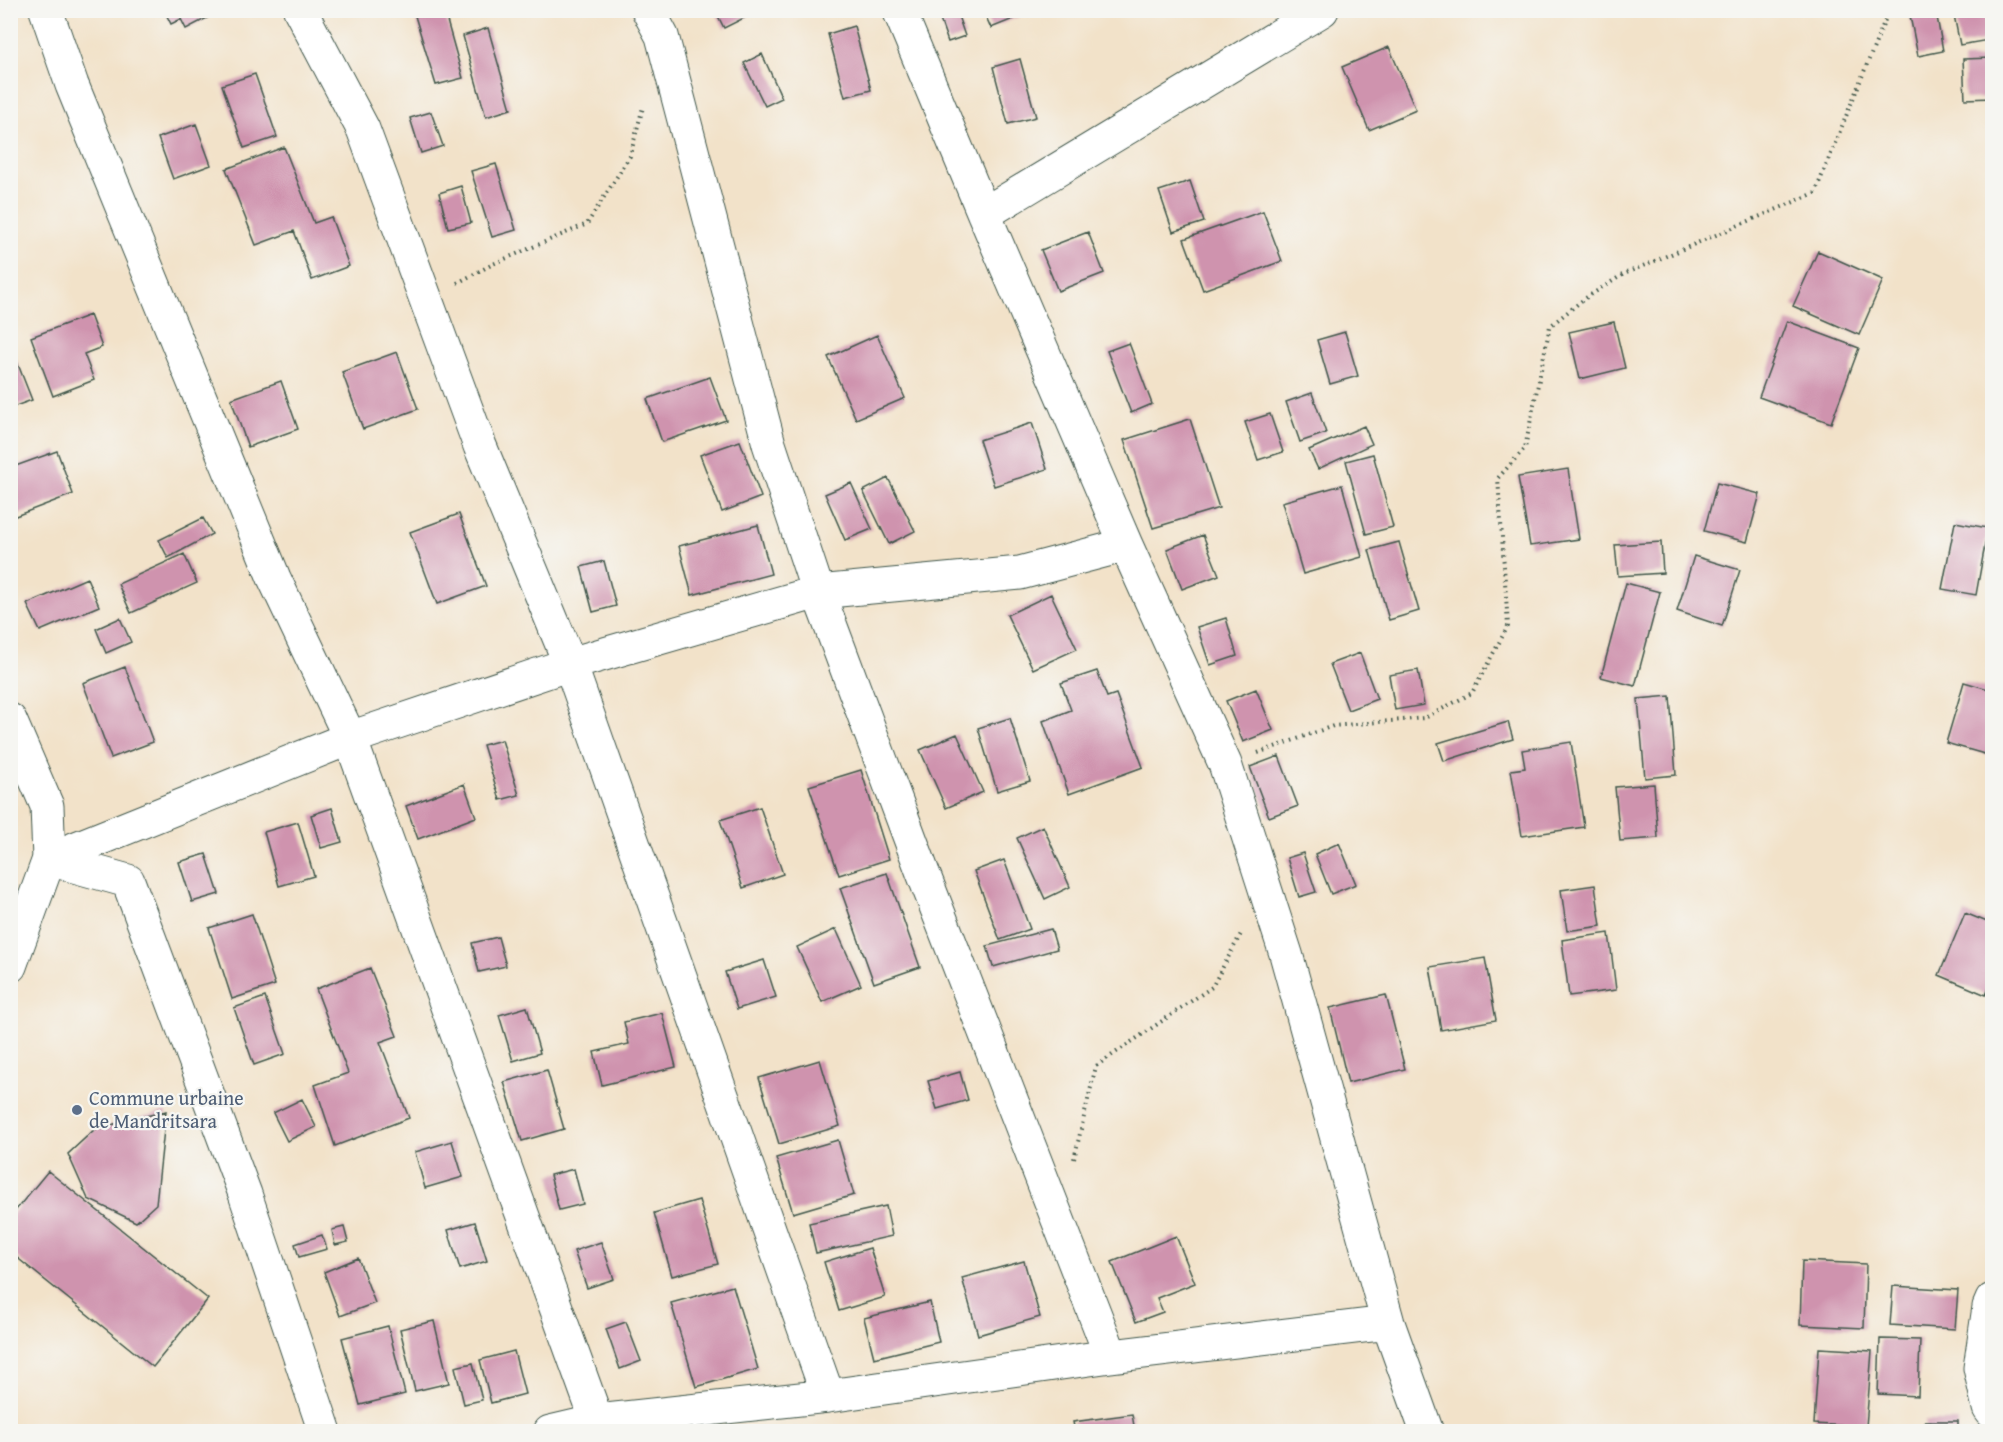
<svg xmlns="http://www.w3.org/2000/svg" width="2003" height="1442" font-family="'Gentium Book Plus',serif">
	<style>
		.building { fill: #cf93ae }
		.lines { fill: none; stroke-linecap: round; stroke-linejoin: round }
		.minor-casing { stroke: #3f564a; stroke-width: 35 }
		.tertiary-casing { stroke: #3f564a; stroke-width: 35 }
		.path { stroke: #3f564a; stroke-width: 4; stroke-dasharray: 1.5 4.5; stroke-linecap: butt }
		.minor { stroke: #fff; stroke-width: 33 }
		.tertiary { stroke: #fff; stroke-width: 33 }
		.service-dot { fill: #5c6f8a; stroke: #f6f6f2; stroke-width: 2 }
		.labels { text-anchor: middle; stroke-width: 4.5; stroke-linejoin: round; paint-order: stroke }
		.service-label { font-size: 20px; fill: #4e5e75; stroke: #f6f6f2; text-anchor: start }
	</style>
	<rect width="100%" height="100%" fill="#f6f6f2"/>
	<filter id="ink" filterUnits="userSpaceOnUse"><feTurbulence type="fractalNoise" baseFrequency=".0167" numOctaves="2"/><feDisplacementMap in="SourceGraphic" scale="12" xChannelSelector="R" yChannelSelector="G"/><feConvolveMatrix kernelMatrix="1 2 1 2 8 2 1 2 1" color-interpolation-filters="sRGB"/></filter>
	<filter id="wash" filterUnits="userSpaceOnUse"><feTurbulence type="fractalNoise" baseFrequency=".008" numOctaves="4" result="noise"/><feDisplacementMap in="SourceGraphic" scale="24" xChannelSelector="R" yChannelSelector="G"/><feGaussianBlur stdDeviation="1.35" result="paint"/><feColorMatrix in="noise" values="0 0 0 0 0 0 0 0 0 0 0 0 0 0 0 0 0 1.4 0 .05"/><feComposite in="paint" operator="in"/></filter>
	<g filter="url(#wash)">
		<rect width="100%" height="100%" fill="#f2e2c9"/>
		<g id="blocks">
			<path class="building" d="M 164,10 L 208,10 L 211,16 L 186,29 L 181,19 L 171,24 Z
				M 435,10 L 444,10 L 463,78 L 436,85 L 415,16 Z
				M 715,10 L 745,10 L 748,16 L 724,28 Z
				M 948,10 L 956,10 L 965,36 L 948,42 L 938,14 Z
				M 983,10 L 1033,10 L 1033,11 L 991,28 Z
				M 1953,10 L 1984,10 L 1989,40 L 1960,45 Z
				M 1936,11 L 1943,51 L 1918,56 L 1910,16 Z
				M 854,26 L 871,90 L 845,97 L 828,34 Z
				M 488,28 L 511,109 L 486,117 L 463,36 Z
				M 1389,47 L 1416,110 L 1369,130 L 1342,67 Z
				M 762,54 L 782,98 L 765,106 L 744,63 Z
				M 1992,58 L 1992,98 L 1965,99 L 1963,59 Z
				M 1020,59 L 1036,117 L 1008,124 L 993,67 Z
				M 255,74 L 277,137 L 244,148 L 222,85 Z
				M 431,112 L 443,146 L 421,153 L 410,118 Z
				M 196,124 L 211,165 L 173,179 L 158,138 Z
				M 284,147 L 314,223 L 331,217 L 349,266 L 312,280 L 294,231 L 256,245 L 226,169 Z
				M 496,164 L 516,230 L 492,237 L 471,171 Z
				M 1190,181 L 1204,222 L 1173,232 L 1159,191 Z
				M 461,186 L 471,223 L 448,228 L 439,193 Z
				M 1263,211 L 1282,261 L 1203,290 L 1184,239 Z
				M 1088,232 L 1104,273 L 1058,291 L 1041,250 Z
				M 1818,251 L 1883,280 L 1859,335 L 1793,306 Z
				M 90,315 L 102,347 L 84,354 L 94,380 L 53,396 L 31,337 Z
				M 1787,321 L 1859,348 L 1831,423 L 1759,397 Z
				M 1614,322 L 1625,368 L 1580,379 L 1569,332 Z
				M 1345,332 L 1358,376 L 1330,384 L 1317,340 Z
				M 877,335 L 905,398 L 856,419 L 828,357 Z
				M 1129,343 L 1152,404 L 1131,413 L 1107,351 Z
				M 10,344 L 32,400 L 10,408 Z
				M 397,352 L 418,409 L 363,429 L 342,372 Z
				M 710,377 L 726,420 L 662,442 L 647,399 Z
				M 281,381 L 298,429 L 248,447 L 231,399 Z
				M 1312,393 L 1326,433 L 1300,442 L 1286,402 Z
				M 1270,414 L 1283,452 L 1258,460 L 1245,422 Z
				M 1190,419 L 1219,508 L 1153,528 L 1124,440 Z
				M 1032,423 L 1047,469 L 994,486 L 979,440 Z
				M 1364,426 L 1372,444 L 1318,469 L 1309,450 Z
				M 740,441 L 761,497 L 722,512 L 700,455 Z
				M 57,451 L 73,494 L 13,517 L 10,511 L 10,468 Z
				M 1373,454 L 1393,527 L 1366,534 L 1346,461 Z
				M 1568,469 L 1579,539 L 1530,546 L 1518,477 Z
				M 888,478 L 915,531 L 889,544 L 863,491 Z
				M 851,483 L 872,529 L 845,540 L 825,494 Z
				M 1717,483 L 1760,494 L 1747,542 L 1704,531 Z
				M 1342,485 L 1362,557 L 1303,574 L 1282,502 Z
				M 459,514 L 486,586 L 437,604 L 410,532 Z
				M 203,518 L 212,534 L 168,558 L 159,540 Z
				M 1955,522 L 1988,528 L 1976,595 L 1942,589 Z
				M 758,525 L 771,574 L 692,595 L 679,546 Z
				M 1203,535 L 1219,575 L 1182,589 L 1167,549 Z
				M 1399,542 L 1419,611 L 1389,620 L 1369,550 Z
				M 1661,542 L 1663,573 L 1618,576 L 1615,545 Z
				M 184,554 L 197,583 L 131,613 L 118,584 Z
				M 1694,556 L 1740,570 L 1722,626 L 1677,611 Z
				M 604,561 L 616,606 L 593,612 L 581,567 Z
				M 87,578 L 99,606 L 40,631 L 27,604 Z
				M 1626,583 L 1660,592 L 1635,686 L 1601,677 Z
				M 1051,594 L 1077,649 L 1033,669 L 1007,615 Z
				M 120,618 L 131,642 L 106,653 L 96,629 Z
				M 1226,618 L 1237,656 L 1210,665 L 1197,627 Z
				M 1360,653 L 1377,699 L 1348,710 L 1330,664 Z
				M 125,667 L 153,742 L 111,758 L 83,683 Z
				M 1418,670 L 1424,705 L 1395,710 L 1389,675 Z
				M 1097,671 L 1107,697 L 1116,694 L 1143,767 L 1069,794 L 1043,721 L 1071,710 L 1061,683 Z
				M 1964,682 L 1992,690 L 1992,740 L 1988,755 L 1946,743 Z
				M 1256,689 L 1273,730 L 1243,742 L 1226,701 Z
				M 1670,696 L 1676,775 L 1645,778 L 1638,699 Z
				M 1010,718 L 1030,781 L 997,791 L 978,728 Z
				M 1508,722 L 1513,739 L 1444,761 L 1438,743 Z
				M 957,734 L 983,792 L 946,808 L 920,750 Z
				M 502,740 L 519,795 L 500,800 L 483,745 Z
				M 1571,742 L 1584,827 L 1522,836 L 1511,770 L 1525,768 L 1522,750 Z
				M 1279,756 L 1298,806 L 1269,817 L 1250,767 Z
				M 861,770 L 889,859 L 839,875 L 809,786 Z
				M 464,784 L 476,817 L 418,839 L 406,806 Z
				M 1654,784 L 1658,838 L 1620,841 L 1615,787 Z
				M 760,807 L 783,874 L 743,888 L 720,820 Z
				M 332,808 L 342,842 L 321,848 L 311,815 Z
				M 298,822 L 314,876 L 279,886 L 264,832 Z
				M 1043,826 L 1070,887 L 1045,899 L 1017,838 Z
				M 1339,843 L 1356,884 L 1331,894 L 1315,854 Z
				M 1303,853 L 1316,892 L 1299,897 L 1287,858 Z
				M 206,854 L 219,894 L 192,902 L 179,862 Z
				M 1004,860 L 1030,929 L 1000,940 L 974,871 Z
				M 887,873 L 920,967 L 874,983 L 840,888 Z
				M 1595,885 L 1601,926 L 1567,931 L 1561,890 Z
				M 1965,913 L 1992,924 L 1992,981 L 1986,995 L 1939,975 Z
				M 252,914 L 275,985 L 232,999 L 209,928 Z
				M 836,929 L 861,985 L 822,1002 L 797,947 Z
				M 1051,929 L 1057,949 L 993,967 L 987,946 Z
				M 1609,933 L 1616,990 L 1569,996 L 1562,940 Z
				M 498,937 L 506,966 L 479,972 L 472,943 Z
				M 1485,958 L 1496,1020 L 1441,1030 L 1430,967 Z
				M 764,960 L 776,997 L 737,1009 L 725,972 Z
				M 370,968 L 397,1036 L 380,1042 L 409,1118 L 335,1146 L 315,1085 L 348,1073 L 316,989 Z
				M 1386,995 L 1405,1069 L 1348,1083 L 1330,1008 Z
				M 265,997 L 285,1054 L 254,1065 L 234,1008 Z
				M 527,1007 L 540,1053 L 513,1061 L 499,1015 Z
				M 662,1013 L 676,1067 L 602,1085 L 594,1052 L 629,1044 L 624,1022 Z
				M 820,1060 L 840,1126 L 779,1144 L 759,1078 Z
				M 547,1070 L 564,1129 L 522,1141 L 504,1082 Z
				M 960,1072 L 968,1100 L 937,1109 L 928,1081 Z
				M 302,1099 L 316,1127 L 287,1141 L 273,1113 Z
				M 166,1111 L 156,1204 L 136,1222 L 88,1199 L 68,1154 L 95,1129 Z
				M 838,1140 L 854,1195 L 793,1213 L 776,1158 Z
				M 452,1141 L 463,1177 L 425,1188 L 415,1152 Z
				M 574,1169 L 583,1204 L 559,1210 L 550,1175 Z
				M 48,1171 L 208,1299 L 153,1367 L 10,1252 L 10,1217 Z
				M 699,1200 L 718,1264 L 672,1276 L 654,1213 Z
				M 886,1206 L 892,1236 L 816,1253 L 809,1223 Z
				M 475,1222 L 487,1261 L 460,1269 L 448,1230 Z
				M 344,1227 L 348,1242 L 335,1245 L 332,1230 Z
				M 322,1235 L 327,1249 L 299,1257 L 295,1244 Z
				M 1176,1236 L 1195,1283 L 1157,1298 L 1163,1312 L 1136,1322 L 1112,1262 Z
				M 601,1242 L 614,1279 L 587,1288 L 574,1251 Z
				M 870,1248 L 885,1297 L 839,1311 L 824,1262 Z
				M 358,1258 L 375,1303 L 340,1316 L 324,1272 Z
				M 1024,1261 L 1040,1317 L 978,1335 L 962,1278 Z
				M 1802,1261 L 1866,1264 L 1864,1328 L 1800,1325 Z
				M 733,1286 L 758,1369 L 696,1387 L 671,1303 Z
				M 1893,1286 L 1958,1290 L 1955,1329 L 1890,1325 Z
				M 930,1302 L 939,1342 L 874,1358 L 864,1318 Z
				M 434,1321 L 449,1383 L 415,1391 L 400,1329 Z
				M 626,1322 L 641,1361 L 620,1369 L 606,1329 Z
				M 388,1326 L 405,1394 L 360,1405 L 342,1338 Z
				M 1880,1339 L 1920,1340 L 1918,1396 L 1878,1394 Z
				M 1819,1348 L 1872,1351 L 1866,1427 L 1814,1424 Z
				M 514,1351 L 525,1394 L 491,1403 L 480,1360 Z
				M 473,1363 L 482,1400 L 464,1404 L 455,1367 Z
				M 1132,1414 L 1135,1432 L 1075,1432 L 1073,1422 Z
				M 1925,1421 L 1958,1421 L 1958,1432 L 1925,1432 Z"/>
		</g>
	</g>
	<g filter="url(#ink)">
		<use href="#blocks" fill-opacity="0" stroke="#3f564a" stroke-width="1.5"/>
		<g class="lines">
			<g class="minor-casing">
				<path id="minor" d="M 46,10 L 72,85 L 274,578 L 350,738 L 597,1421
					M 300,10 L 363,129 L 480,446 L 570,664 L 828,1396
					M 648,10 L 662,36 L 769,444 L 818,592 L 923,873 L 1111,1356
					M 899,10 L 984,214 L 1126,545 L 1225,764 L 1286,954 L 1388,1323 L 1427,1432
					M 984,214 L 1322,10
					M 49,859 L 350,738 L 570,664 L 818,592 L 1020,573 L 1126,545
					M 49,859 L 128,881 L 245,1194 L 325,1432
					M 1992,1300 L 1989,1307 L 1980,1368 L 1989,1408 L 1992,1412
					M 550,1432 L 597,1421 L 828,1396 L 1111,1356 L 1388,1323"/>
			</g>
			<g class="tertiary-casing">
				<path id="tertiary" d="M 10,720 L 47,806 L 49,859 L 10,966"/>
			</g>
			<path class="path" d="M 457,283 L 493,264 L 587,224 L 630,156 L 643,107
				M 1258,753 L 1333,726 L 1425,718 L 1472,693 L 1508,626 L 1498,478 L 1525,448 L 1550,326 L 1584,299 L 1624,274 L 1815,193 L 1889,10
				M 1074,1159 L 1096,1066 L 1212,987 L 1242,932"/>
			<use href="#minor" class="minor"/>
			<use href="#tertiary" class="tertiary"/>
		</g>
	</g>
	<circle class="service-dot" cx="77" cy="1110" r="6"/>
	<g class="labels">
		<g class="service-label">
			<text x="89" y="1105">Commune urbaine<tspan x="89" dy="23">de Mandritsara</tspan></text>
		</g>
	</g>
	<rect width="2003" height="1442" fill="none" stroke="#f6f6f2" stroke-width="36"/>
</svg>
